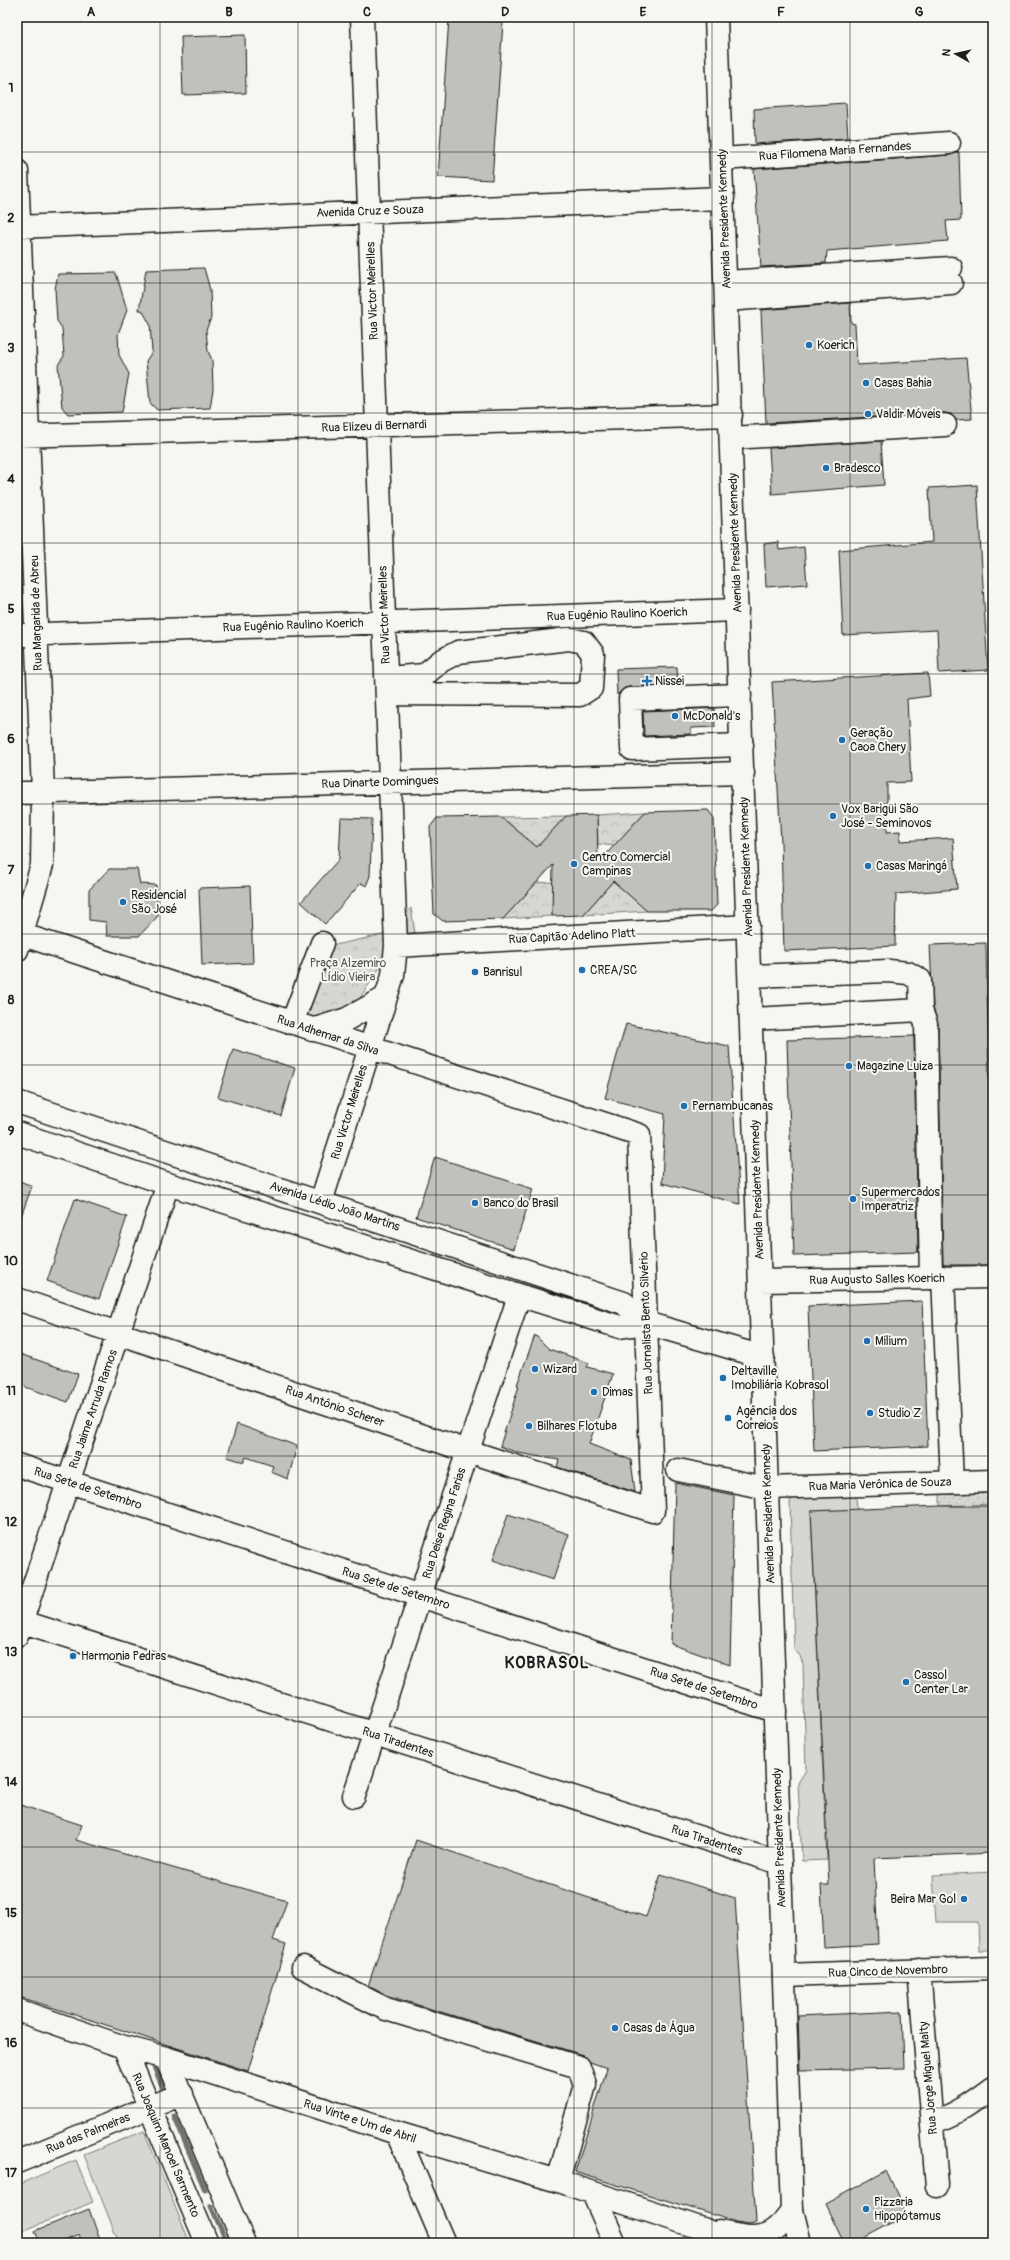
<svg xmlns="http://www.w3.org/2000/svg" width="1010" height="2260" font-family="Pangolin,sans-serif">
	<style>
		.grass { fill: url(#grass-dots); stroke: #797977 }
		.forest { fill: url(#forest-crowns); stroke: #797977 }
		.garden { fill: #d6d6d2; stroke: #797977 }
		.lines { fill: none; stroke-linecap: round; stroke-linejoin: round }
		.stream { stroke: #727271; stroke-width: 5 }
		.building { fill: #c0c0bd; stroke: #1c1c1c }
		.minor-casing { stroke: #1c1c1c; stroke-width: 25 }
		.major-casing { stroke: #1c1c1c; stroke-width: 25 }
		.minor { stroke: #f6f6f2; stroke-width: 22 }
		.major { stroke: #f6f6f2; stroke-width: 22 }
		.grid { fill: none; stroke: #1c1c1c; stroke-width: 1; stroke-opacity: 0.55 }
		.poi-dot { fill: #1f6fb2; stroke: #f6f6f2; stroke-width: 1.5 }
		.labels { text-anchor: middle; stroke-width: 4; stroke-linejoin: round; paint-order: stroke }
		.street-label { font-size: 12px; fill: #1c1c1c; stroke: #f6f6f2 }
		.poi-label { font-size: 12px; fill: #1c1c1c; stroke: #f6f6f2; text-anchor: start }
		.park-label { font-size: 12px; fill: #545453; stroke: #f6f6f2 }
		.district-label { font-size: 16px; font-weight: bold; letter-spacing: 1px; fill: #1c1c1c; stroke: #f6f6f2 }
		.neatline { fill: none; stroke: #1c1c1c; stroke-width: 1.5 }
		.grid-label { font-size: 13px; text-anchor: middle; font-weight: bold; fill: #1c1c1c }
	</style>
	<defs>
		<pattern id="grass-dots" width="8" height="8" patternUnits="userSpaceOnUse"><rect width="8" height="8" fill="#d6d6d2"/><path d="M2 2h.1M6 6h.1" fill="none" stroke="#b7b7b4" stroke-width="1.8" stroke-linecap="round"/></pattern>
		<pattern id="forest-crowns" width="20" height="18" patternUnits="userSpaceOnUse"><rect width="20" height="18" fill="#d6d6d2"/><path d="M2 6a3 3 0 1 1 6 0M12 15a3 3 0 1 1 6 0" fill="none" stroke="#b7b7b4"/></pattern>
	</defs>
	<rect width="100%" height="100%" fill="#f6f6f2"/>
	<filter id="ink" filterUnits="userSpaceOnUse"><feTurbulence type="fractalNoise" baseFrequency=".025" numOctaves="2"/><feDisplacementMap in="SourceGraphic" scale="8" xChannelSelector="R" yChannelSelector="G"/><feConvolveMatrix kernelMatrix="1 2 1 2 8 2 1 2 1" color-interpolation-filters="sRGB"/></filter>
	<g filter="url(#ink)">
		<path class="grass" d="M 993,1493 L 993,1504 L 940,1506 L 940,1494 Z"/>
		<path class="forest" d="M 645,812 L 614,846 L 598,844 L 597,815 Z
			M 566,816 L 537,847 L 501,817 Z
			M 613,881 L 647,911 L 583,915 Z
			M 553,882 L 552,916 L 503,919 L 536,883 Z
			M 386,934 L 383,963 L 358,1001 L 318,1021 L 303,1016 L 330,946 Z"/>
		<path class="garden" d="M 411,908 L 415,933 L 405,935 L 403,917 Z
			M 856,1495 L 857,1510 L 811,1512 L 827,1860 L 802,1861 L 798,1783 L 806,1770 L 803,1664 L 800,1656 L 794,1649 L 790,1501 L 795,1497 Z
			M 993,1872 L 993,1950 L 979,1950 L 978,1922 L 936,1922 L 933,1875 Z
			M 144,2131 L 190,2243 L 119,2243 L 84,2155 Z
			M 76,2160 L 93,2202 L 18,2233 L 17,2185 Z"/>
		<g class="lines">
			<path class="stream" d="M 151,2060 L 163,2088
				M 174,2116 L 205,2190
				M 211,2206 L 227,2243"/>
		</g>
		<path class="building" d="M 449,18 L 503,22 L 492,180 L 438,177 Z
			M 245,35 L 246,93 L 183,95 L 181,37 Z
			M 846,103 L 848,138 L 755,144 L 754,109 Z
			M 959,152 L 961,220 L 946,221 L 948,241 L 827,251 L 826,263 L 761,267 L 754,169 L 950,155 Z
			M 204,268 L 210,290 L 211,318 L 206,330 L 208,351 L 212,360 L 213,389 L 210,408 L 157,410 L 150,403 L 146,361 L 152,352 L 150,324 L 142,310 L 139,310 L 146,270 Z
			M 116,273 L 127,310 L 118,334 L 119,355 L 129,374 L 122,412 L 68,414 L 62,407 L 58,365 L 64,356 L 62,328 L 57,321 L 55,289 L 58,274 Z
			M 850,303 L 851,323 L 855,324 L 857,365 L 966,358 L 972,419 L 956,420 L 951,414 L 944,413 L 766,423 L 761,310 Z
			M 881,441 L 884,485 L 772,494 L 769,448 Z
			M 977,485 L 988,670 L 939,673 L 937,630 L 843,635 L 839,550 L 932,542 L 929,488 Z
			M 778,542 L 779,550 L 804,547 L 807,584 L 766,587 L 764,544 Z
			M 677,667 L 678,685 L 629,687 L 623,689 L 617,695 L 616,669 Z
			M 928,673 L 930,696 L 907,699 L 911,782 L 887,783 L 887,832 L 900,831 L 900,841 L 953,838 L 957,889 L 896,894 L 895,946 L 784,951 L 781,842 L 772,682 Z
			M 714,708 L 715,727 L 691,728 L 691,734 L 644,736 L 643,711 Z
			M 708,810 L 714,818 L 717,905 L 711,911 L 647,911 L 613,881 L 583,915 L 552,916 L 553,865 L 503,919 L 443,921 L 434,914 L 430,827 L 437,818 L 501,817 L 537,847 L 566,816 L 597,815 L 598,863 L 645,812 Z
			M 341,818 L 372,819 L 370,876 L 366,886 L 361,883 L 325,924 L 301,902 L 339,859 Z
			M 109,869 L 137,869 L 140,884 L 156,885 L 158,916 L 139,936 L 107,936 L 106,922 L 89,920 L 89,890 Z
			M 250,886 L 253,963 L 202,965 L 199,888 Z
			M 986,943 L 993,1265 L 943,1265 L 938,1024 L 933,1008 L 930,945 Z
			M 626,1024 L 729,1046 L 740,1204 L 662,1183 L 665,1114 L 605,1098 Z
			M 914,1036 L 918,1252 L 794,1256 L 787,1040 Z
			M 233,1049 L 295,1068 L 281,1116 L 218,1097 Z
			M 435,1157 L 533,1189 L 514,1249 L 416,1217 Z
			M 17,1180 L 32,1186 L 19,1222 L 17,1222 Z
			M 75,1199 L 127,1217 L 99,1299 L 47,1281 Z
			M 922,1301 L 928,1446 L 814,1451 L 808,1306 Z
			M 535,1335 L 549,1349 L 589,1363 L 587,1367 L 613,1374 L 589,1444 L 631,1460 L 635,1492 L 557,1467 L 559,1460 L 518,1453 L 500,1446 L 519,1386 L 517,1385 Z
			M 17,1353 L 78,1374 L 68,1402 L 17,1384 Z
			M 237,1424 L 297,1446 L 288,1479 L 271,1472 L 273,1466 L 246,1457 L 244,1462 L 227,1457 Z
			M 675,1483 L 734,1495 L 730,1665 L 671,1644 Z
			M 940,1506 L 993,1506 L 993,1853 L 874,1858 L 878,1944 L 824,1947 L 821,1885 L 829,1885 L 811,1511 Z
			M 508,1514 L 569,1534 L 553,1580 L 493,1560 Z
			M 17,1804 L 82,1825 L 76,1840 L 287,1901 L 273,1940 L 286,1944 L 248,2071 L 17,1996 Z
			M 416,1840 L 646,1917 L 661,1874 L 735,1898 L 756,2222 L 750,2224 L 736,2222 L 575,2172 L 607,2068 L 590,2062 L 583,2055 L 421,2006 L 386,1995 L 368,1986 Z
			M 902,2011 L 904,2068 L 800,2070 L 798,2016 Z
			M 886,2171 L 907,2215 L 854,2243 L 844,2243 L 825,2204 Z
			M 89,2209 L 101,2243 L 83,2243 L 79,2235 L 59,2243 L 40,2243 L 35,2231 Z"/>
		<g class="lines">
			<g class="minor-casing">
				<path id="minor" d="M 722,159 L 949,143
					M 17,171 L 43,792 L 42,865 L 17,950
					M 17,227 L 723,198
					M 726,282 L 951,268
					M 727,300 L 951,283
					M 17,436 L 731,415
					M 731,438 L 945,425
					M 17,635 L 737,610
					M 387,678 L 424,675 L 441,661 L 458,652 L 569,639 L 584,642 L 593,654 L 591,688 L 580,695 L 387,694
					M 740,695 L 630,699 L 632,749 L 742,745
					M 17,793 L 743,773
					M 17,933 L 639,1135 L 653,1511 L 468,1451 L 17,1299
					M 396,946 L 748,926
					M 750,976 L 889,971 L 908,973 L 920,980 L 921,1010 L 751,1019
					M 921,1010 L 926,1024 L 931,1278
					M 292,1023 L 322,943
					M 312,1030 L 347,1019 L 385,998
					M 321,1202 L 393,975 L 396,946 L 362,17
					M 943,1277 L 952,1482
					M 17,1465 L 775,1711
					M 678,1470 L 767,1488
					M 17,1620 L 780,1863
					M 17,1635 L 168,1184
					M 354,1796 L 519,1296
					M 303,1967 L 386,2009 L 579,2067 L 585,2085 L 558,2181
					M 919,1970 L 937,2186
					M 784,1975 L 993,1968
					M 17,2010 L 124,2047 L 166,2058 L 397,2133 L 558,2181 L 703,2229 L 734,2243
					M 124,2047 L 207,2243
					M 166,2058 L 244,2243
					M 932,2122 C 955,2116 974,2102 993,2088
					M 397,2133 L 444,2243
					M 17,2162 L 182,2094
					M 593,2193 L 615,2243
					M 719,2232 C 755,2239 769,2244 792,2210"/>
			</g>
			<g class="major-casing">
				<path id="major" d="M 716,17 L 791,2183 L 792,2210 L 800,2243
					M 17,1102 L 624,1303 L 646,1323
					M 17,1133 L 168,1184 L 620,1327 L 646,1323 L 763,1357
					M 760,1281 L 993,1277
					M 767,1488 L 993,1481"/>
			</g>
			<use href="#minor" class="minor"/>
			<use href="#major" class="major"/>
		</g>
	</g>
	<path class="grid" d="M 160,17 L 160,2243M 298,17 L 298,2243M 436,17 L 436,2243M 574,17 L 574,2243M 712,17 L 712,2243M 850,17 L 850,2243M 17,152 L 993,152M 17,283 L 993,283M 17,413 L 993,413M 17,543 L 993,543M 17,674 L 993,674M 17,804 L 993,804M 17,934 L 993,934M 17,1065 L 993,1065M 17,1195 L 993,1195M 17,1326 L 993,1326M 17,1456 L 993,1456M 17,1586 L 993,1586M 17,1717 L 993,1717M 17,1847 L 993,1847M 17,1977 L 993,1977M 17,2108 L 993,2108"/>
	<g class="poi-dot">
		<circle cx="809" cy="345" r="4"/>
		<circle cx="866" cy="383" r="4"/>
		<circle cx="868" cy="414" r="4"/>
		<circle cx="826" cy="468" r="4"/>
		<path d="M645 675h4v4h4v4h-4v4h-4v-4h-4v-4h4z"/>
		<circle cx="675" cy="716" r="4"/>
		<circle cx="842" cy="740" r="4"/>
		<circle cx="833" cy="816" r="4"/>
		<circle cx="574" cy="864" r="4"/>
		<circle cx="868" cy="866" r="4"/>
		<circle cx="123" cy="902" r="4"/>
		<circle cx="582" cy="970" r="4"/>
		<circle cx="475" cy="972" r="4"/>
		<circle cx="849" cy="1066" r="4"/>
		<circle cx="684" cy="1106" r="4"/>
		<circle cx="853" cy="1199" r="4"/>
		<circle cx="475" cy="1203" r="4"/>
		<circle cx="867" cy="1341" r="4"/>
		<circle cx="535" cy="1369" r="4"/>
		<circle cx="723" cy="1378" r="4"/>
		<circle cx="594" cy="1392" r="4"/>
		<circle cx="870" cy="1413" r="4"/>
		<circle cx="728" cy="1418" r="4"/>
		<circle cx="529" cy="1426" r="4"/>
		<circle cx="73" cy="1656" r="4"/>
		<circle cx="906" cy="1682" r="4"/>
		<circle cx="964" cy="1899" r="4"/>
		<circle cx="615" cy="2028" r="4"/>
		<circle cx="866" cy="2209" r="4"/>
	</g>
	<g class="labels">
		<g class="street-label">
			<text transform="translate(835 151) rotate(-4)" y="4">Rua Filomena Maria Fernandes</text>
			<text transform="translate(370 211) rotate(-2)" y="4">Avenida Cruz e Souza</text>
			<text transform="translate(724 219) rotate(-92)" y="4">Avenida Presidente Kennedy</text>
			<text transform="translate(372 291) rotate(-92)" y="4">Rua Victor Meirelles</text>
			<text transform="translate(374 426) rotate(-2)" y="4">Rua Elizeu di Bernardi</text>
			<text transform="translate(735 543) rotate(-92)" y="4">Avenida Presidente Kennedy</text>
			<text transform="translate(36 613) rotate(-92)" y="4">Rua Margarida de Abreu</text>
			<text transform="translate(617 614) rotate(-2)" y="4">Rua Eugênio Raulino Koerich</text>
			<text transform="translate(384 615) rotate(-92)" y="4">Rua Victor Meirelles</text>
			<text transform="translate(293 625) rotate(-2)" y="4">Rua Eugênio Raulino Koerich</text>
			<text transform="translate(380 782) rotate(-2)" y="4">Rua Dinarte Domingues</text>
			<text transform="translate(746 867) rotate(-92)" y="4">Avenida Presidente Kennedy</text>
			<text transform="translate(572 936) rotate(-3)" y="4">Rua Capitão Adelino Platt</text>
			<text transform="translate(328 1035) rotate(18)" y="4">Rua Adhemar da Silva</text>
			<text transform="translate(349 1112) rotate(-73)" y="4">Rua Victor Meirelles</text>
			<text transform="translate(757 1190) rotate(-92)" y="4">Avenida Presidente Kennedy</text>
			<text transform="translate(335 1206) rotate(18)" y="4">Avenida Lédio João Martins</text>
			<text transform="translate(877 1279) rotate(-1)" y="4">Rua Augusto Salles Koerich</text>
			<text transform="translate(646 1323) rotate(-92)" y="4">Rua Jornalista Bento Silvério</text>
			<text transform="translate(335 1406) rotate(19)" y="4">Rua Antônio Scherer</text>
			<text transform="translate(93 1409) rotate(-71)" y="4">Rua Jaime Arruda Ramos</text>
			<text transform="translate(880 1484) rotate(-2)" y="4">Rua Maria Verônica de Souza</text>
			<text transform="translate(88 1488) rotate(18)" y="4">Rua Sete de Setembro</text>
			<text transform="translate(768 1514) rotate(-92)" y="4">Avenida Presidente Kennedy</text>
			<text transform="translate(444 1523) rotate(-72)" y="4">Rua Deise Regina Farias</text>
			<text transform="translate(396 1588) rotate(18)" y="4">Rua Sete de Setembro</text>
			<text transform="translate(704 1688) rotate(18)" y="4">Rua Sete de Setembro</text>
			<text transform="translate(398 1742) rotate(18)" y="4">Rua Tiradentes</text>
			<text transform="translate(779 1838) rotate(-92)" y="4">Avenida Presidente Kennedy</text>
			<text transform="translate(707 1840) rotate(18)" y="4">Rua Tiradentes</text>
			<text transform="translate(888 1971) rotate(-2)" y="4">Rua Cinco de Novembro</text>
			<text transform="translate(928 2078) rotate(-95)" y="4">Rua Jorge Miguel Malty</text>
			<text transform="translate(360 2121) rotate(18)" y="4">Rua Vinte e Um de Abril</text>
			<text transform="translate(88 2133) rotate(-22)" y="4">Rua das Palmeiras</text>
			<text transform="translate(166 2145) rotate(67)" y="4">Rua Joaquim Manoel Sarmento</text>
		</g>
		<g class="poi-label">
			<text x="817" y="349">Koerich</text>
			<text x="874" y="387">Casas Bahia</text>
			<text x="876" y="418">Valdir Móveis</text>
			<text x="834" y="472">Bradesco</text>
			<text x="655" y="685">Nissei</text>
			<text x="683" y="720">McDonald's</text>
			<text x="850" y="737">Geração<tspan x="850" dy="14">Caoa Chery</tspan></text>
			<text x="841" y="813">Vox Barigüi São<tspan x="841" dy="14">José - Seminovos</tspan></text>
			<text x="582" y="861">Centro Comercial<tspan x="582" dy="14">Campinas</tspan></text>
			<text x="876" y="870">Casas Maringá</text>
			<text x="131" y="899">Residencial<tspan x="131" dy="14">São José</tspan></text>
			<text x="590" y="974">CREA/SC</text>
			<text x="483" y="976">Banrisul</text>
			<text x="857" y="1070">Magazine Luiza</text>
			<text x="692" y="1110">Pernambucanas</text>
			<text x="861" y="1196">Supermercados<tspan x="861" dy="14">Imperatriz</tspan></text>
			<text x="483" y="1207">Banco do Brasil</text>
			<text x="875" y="1345">Milium</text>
			<text x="543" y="1373">Wizard</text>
			<text x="731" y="1375">Deltaville<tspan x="731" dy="14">Imobiliária Kobrasol</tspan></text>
			<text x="602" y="1396">Dimas</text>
			<text x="736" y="1415">Agência dos<tspan x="736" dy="14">Correios</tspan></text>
			<text x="878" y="1417">Studio Z</text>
			<text x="537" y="1430">Bilhares Flotuba</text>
			<text x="81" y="1660">Harmonia Pedras</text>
			<text x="914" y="1679">Cassol<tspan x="914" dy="14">Center Lar</tspan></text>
			<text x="956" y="1903" text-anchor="end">Beira Mar Gol</text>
			<text x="623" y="2032">Casas da Água</text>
			<text x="874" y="2206">Pizzaria<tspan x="874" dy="14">Hipopótamus</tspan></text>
		</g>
		<g class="park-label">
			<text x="348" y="967">Praça Alzemiro<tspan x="348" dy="14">Lídio Vieira</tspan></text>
		</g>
		<g class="district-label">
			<text x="547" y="1668">KOBRASOL</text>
		</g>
	</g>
	<rect width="1010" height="2260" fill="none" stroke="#f6f6f2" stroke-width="44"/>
	<g transform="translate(956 54) rotate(278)" stroke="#f6f6f2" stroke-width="3" paint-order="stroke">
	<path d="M0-3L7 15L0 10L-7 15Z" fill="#1c1c1c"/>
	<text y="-6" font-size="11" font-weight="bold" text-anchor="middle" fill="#1c1c1c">N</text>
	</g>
	<rect x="22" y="22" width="966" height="2216" class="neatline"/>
	<g class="grid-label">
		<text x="91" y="16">A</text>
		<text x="229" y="16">B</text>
		<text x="367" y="16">C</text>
		<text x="505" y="16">D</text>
		<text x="643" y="16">E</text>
		<text x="781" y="16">F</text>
		<text x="919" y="16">G</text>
		<text x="11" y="92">1</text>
		<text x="11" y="222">2</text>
		<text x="11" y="352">3</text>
		<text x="11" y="483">4</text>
		<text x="11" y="613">5</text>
		<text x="11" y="743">6</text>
		<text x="11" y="874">7</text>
		<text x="11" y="1004">8</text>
		<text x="11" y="1135">9</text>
		<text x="11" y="1265">10</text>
		<text x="11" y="1395">11</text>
		<text x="11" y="1526">12</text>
		<text x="11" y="1656">13</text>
		<text x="11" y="1786">14</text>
		<text x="11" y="1917">15</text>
		<text x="11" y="2047">16</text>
		<text x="11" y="2177">17</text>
	</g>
</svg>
